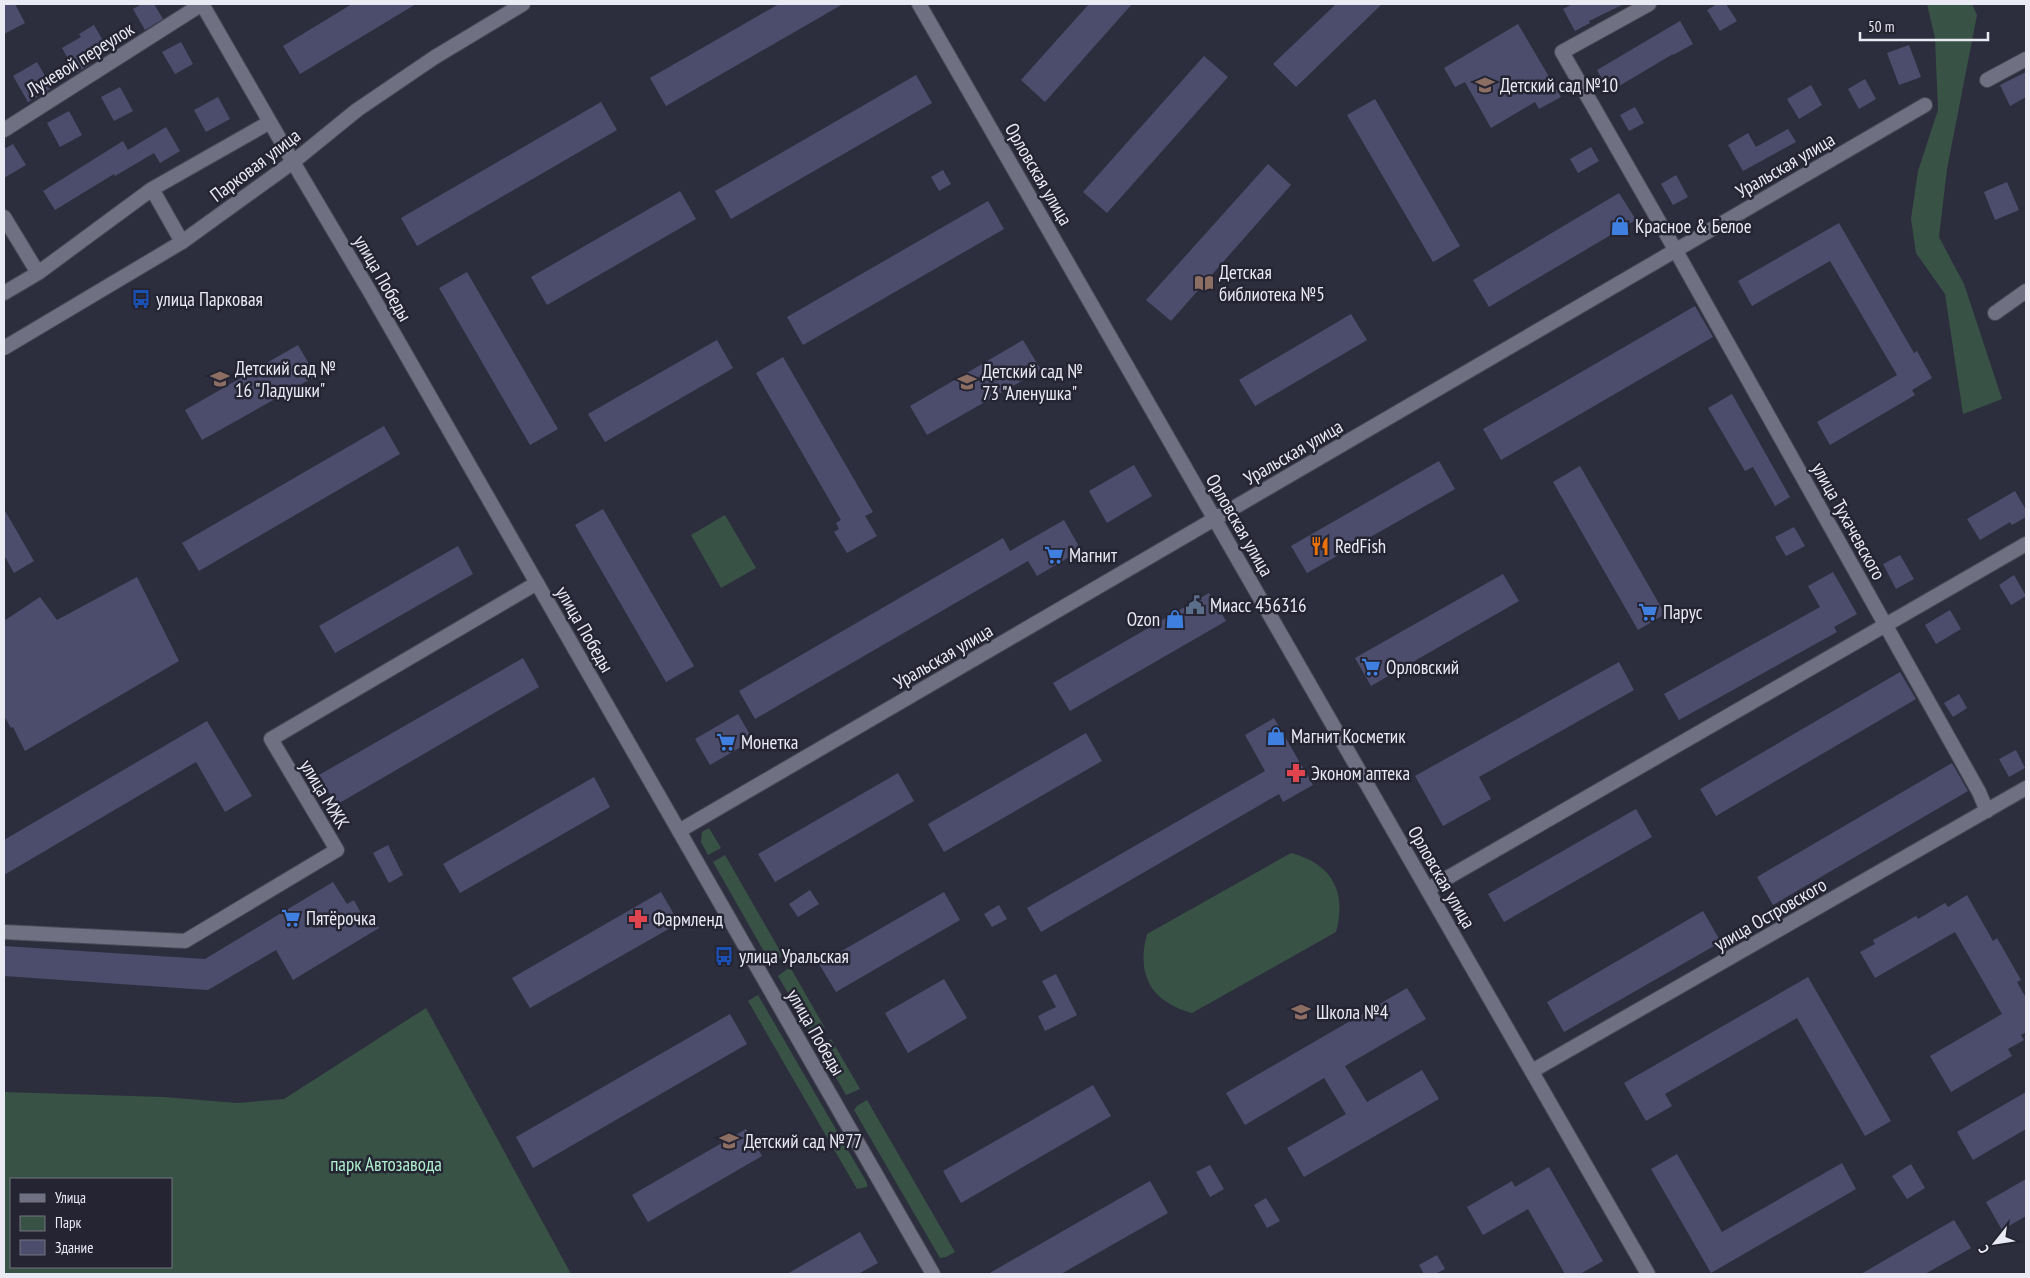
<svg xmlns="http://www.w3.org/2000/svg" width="2030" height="1278" font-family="'PT Sans Narrow',sans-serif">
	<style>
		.green { fill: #385245; fill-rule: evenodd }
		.building { fill: #4c4d6c }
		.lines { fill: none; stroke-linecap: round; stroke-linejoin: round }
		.minor-casing { stroke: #494956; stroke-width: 16 }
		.tertiary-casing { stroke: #494956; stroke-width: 16 }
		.minor { stroke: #6f7082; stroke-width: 14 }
		.tertiary { stroke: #6f7082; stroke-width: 14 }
		.labels { text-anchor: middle; stroke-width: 5; stroke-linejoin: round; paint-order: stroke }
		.street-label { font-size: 19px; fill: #e9eaf4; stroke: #242433 }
		.poi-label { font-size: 19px; fill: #e9eaf4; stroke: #242433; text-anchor: start }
		.park-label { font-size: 19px; fill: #aef0cd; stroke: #242433 }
	</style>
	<rect width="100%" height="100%" fill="#2d2e3d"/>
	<path class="green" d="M 1927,4 L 1972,4 L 1977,15 L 1947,169 L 1939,237 L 1964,284 L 2002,399 L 1963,414 L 1945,294 L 1916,253 L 1911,219 L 1918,171 L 1938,110 L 1935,38 Z
		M 725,515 L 756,568 L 721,588 L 691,535 Z
		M 709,828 L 721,848 L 708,855 L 701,842 L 702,832 Z
		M 1291,853 C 1332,864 1347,891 1336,932 L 1192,1013 C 1151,1002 1136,975 1147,934 Z
		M 725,855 L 783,956 L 770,962 L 713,862 Z
		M 790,967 L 825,1028 L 812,1034 L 778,976 Z
		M 758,995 L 867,1183 L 867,1187 L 857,1189 L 748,1001 Z
		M 426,1008 L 571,1274 L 4,1274 L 4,1092 L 164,1097 L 237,1103 L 284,1099 ZM 171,1179 L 171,1267 L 11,1267 L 11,1179 Z
		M 831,1039 L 860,1089 L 846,1095 L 819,1048 Z
		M 867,1100 L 955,1252 L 946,1257 L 940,1258 L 854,1110 L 857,1106 Z"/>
	<path class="building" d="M 4,4 L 15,4 L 25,23 L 4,34 Z
		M 142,4 L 154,4 L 163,19 L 145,30 L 133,9 Z
		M 352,4 L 416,4 L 300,74 L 283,46 Z
		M 779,4 L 843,4 L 666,106 L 650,78 Z
		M 1089,4 L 1132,4 L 1045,102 L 1021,80 Z
		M 1336,4 L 1382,4 L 1296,87 L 1273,64 Z
		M 1573,4 L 1624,4 L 1589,21 L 1590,23 L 1575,31 L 1563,9 Z
		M 1717,4 L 1726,4 L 1737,21 L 1720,31 L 1707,10 Z
		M 1680,21 L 1693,44 L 1673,55 L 1673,54 L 1609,92 L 1597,70 Z
		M 1518,24 L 1561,97 L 1539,109 L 1535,102 L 1491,128 L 1465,82 L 1455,87 L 1444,68 Z
		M 94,25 L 109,51 L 90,62 L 91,64 L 76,73 L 62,48 L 81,37 L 79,34 Z
		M 181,42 L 193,64 L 175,74 L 162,52 Z
		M 1909,45 L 1921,77 L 1899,85 L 1887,53 Z
		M 1204,56 L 1228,77 L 1107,213 L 1083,192 Z
		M 37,62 L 52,88 L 28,102 L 13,76 Z
		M 2026,72 L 2026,97 L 2010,106 L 2000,85 Z
		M 916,75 L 932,103 L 731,219 L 715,191 Z
		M 1865,79 L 1876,99 L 1859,109 L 1848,89 Z
		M 1811,85 L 1822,105 L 1799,119 L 1787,99 Z
		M 120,87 L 133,111 L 114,121 L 101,97 Z
		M 218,97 L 230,119 L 206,132 L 194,110 Z
		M 1375,99 L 1460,246 L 1433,262 L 1347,115 Z
		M 601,102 L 617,130 L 417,246 L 401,218 Z
		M 1635,107 L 1644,123 L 1629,131 L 1620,115 Z
		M 69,111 L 82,135 L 60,147 L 47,123 Z
		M 166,127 L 180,151 L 160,163 L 154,153 L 115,176 L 114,174 L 55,210 L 43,191 L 123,141 L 128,150 Z
		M 1788,129 L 1796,142 L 1743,171 L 1728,145 L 1748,133 L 1756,147 Z
		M 13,144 L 26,165 L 4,178 L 4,149 Z
		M 1591,147 L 1599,161 L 1578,173 L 1570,159 Z
		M 1268,164 L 1291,185 L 1171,321 L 1146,300 Z
		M 943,170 L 951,184 L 939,191 L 931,177 Z
		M 1676,175 L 1688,197 L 1673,205 L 1661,184 Z
		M 2007,182 L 2019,210 L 1995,220 L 1984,192 Z
		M 680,191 L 696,219 L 547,305 L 531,277 Z
		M 1619,193 L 1636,220 L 1489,307 L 1473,280 Z
		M 988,201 L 1004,229 L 803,345 L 787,317 Z
		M 1839,223 L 1914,353 L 1917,351 L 1932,378 L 1912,390 L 1915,395 L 1830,445 L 1817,422 L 1897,375 L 1830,261 L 1752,306 L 1738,281 Z
		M 467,272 L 558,429 L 530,445 L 439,288 Z
		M 1695,306 L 1713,337 L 1501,460 L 1483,429 Z
		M 1351,314 L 1367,340 L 1255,406 L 1239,380 Z
		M 717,340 L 733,368 L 605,442 L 588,414 Z
		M 1023,340 L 1041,370 L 927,435 L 910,406 Z
		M 298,345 L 316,376 L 202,440 L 185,410 Z
		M 783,357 L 873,512 L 865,516 L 877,536 L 847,553 L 834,532 L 839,529 L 836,523 L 841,520 L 756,373 Z
		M 1732,394 L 1790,497 L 1775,506 L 1753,467 L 1745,471 L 1708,408 Z
		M 384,426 L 400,454 L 199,571 L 182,543 Z
		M 1439,461 L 1455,489 L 1307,573 L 1291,546 Z
		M 1134,465 L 1152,496 L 1107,523 L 1089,491 Z
		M 1580,466 L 1665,614 L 1638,630 L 1553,482 Z
		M 2015,491 L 2026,510 L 2026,517 L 2012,525 L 2010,522 L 1980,540 L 1967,519 Z
		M 4,509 L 34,561 L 14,573 L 4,555 Z
		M 603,509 L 694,666 L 666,682 L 575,525 Z
		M 1064,520 L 1081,550 L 1037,576 L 1028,561 L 755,719 L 739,691 L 1003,538 L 1010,551 Z
		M 1794,527 L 1805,546 L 1786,556 L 1775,537 Z
		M 458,546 L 473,574 L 335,653 L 319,626 Z
		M 1900,555 L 1914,579 L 1896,589 L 1883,564 Z
		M 1833,572 L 1857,614 L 1834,627 L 1837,632 L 1679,720 L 1664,694 L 1820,607 L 1808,586 Z
		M 1503,574 L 1519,601 L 1371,686 L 1355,658 Z
		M 2014,575 L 2026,596 L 2011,605 L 1999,585 Z
		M 137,577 L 179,661 L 25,751 L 13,727 L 11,728 L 4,716 L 4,621 L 40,597 L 57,620 Z
		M 1209,593 L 1226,621 L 1070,711 L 1053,683 Z
		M 1950,610 L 1961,629 L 1936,644 L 1925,625 Z
		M 523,658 L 539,687 L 336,805 L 319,775 Z
		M 1619,662 L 1634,690 L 1479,777 L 1491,799 L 1443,826 L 1415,776 Z
		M 1900,672 L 1916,699 L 1716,816 L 1700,789 Z
		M 1959,694 L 1967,708 L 1953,717 L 1944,703 Z
		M 738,714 L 753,740 L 710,765 L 695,739 Z
		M 1274,718 L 1313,785 L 1283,802 L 1279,794 L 1041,932 L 1027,908 L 1265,771 L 1245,735 Z
		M 207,721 L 252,796 L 225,812 L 196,762 L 4,875 L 4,840 Z
		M 1086,733 L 1102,761 L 944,852 L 928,824 Z
		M 2016,750 L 2025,768 L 2009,777 L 1999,759 Z
		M 1952,763 L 1968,791 L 1773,905 L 1757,877 Z
		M 898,773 L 914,801 L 775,882 L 758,854 Z
		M 594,777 L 610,807 L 460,893 L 443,864 Z
		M 1636,809 L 1652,837 L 1504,922 L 1488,894 Z
		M 388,845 L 403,875 L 389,883 L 373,853 Z
		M 333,882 L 347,904 L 354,900 L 364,919 L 371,915 L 379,928 L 293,980 L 276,950 L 208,990 L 4,976 L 4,946 L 205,959 Z
		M 810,890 L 819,904 L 798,917 L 789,904 Z
		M 661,892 L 679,923 L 530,1008 L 512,978 Z
		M 944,892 L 960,920 L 836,992 L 819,964 Z
		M 1967,895 L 1993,941 L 1997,938 L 2021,980 L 2017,982 L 2026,998 L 2026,1032 L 2021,1035 L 2024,1040 L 2008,1049 L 2012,1056 L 1951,1092 L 1930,1056 L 2002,1014 L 1955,932 L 1875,978 L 1860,952 L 1875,944 L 1873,940 L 1916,916 L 1918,919 L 1945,903 L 1948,907 Z
		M 999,905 L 1007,919 L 992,927 L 984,914 Z
		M 1703,911 L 1721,942 L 1564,1032 L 1547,1002 Z
		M 1056,974 L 1077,1015 L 1045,1031 L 1038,1016 L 1056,1007 L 1042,981 Z
		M 1808,977 L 1891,1121 L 1865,1136 L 1797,1018 L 1665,1094 L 1672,1106 L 1646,1121 L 1624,1083 Z
		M 944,979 L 967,1018 L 908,1053 L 885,1013 Z
		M 1407,988 L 1426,1019 L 1345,1066 L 1367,1102 L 1422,1070 L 1439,1099 L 1304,1177 L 1287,1148 L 1346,1114 L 1324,1078 L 1245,1125 L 1226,1093 Z
		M 730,1014 L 747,1044 L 533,1168 L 516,1137 Z
		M 1093,1085 L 1111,1116 L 961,1203 L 943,1171 Z
		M 2026,1092 L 2026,1129 L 1973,1160 L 1957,1132 Z
		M 746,1129 L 762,1156 L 648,1222 L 632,1195 Z
		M 1677,1154 L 1722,1232 L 1842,1163 L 1856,1189 L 1711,1273 L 1651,1169 Z
		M 1911,1164 L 1925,1188 L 1907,1199 L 1892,1176 Z
		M 1210,1165 L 1224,1189 L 1210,1197 L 1196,1172 Z
		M 1549,1167 L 1603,1261 L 1580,1274 L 1565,1274 L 1528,1209 L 1483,1235 L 1467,1207 L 1512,1181 L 1515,1187 Z
		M 2026,1179 L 2026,1216 L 2002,1230 L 1986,1202 Z
		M 1150,1181 L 1168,1213 L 1061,1274 L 988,1274 Z
		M 1266,1198 L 1280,1221 L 1267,1228 L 1254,1205 Z
		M 1954,1220 L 1971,1248 L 1925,1274 L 1861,1274 Z
		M 860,1232 L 878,1263 L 858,1274 L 787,1274 Z
		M 1437,1255 L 1445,1269 L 1435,1274 L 1424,1274 L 1419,1265 Z"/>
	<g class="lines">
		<g class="minor-casing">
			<path id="minor" d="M 202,4 L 293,162
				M 1649,4 L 1562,52 L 1676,251 L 1979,792 L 1987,811
				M 1987,80 L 2026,59
				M 4,130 L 202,4
				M 152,189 L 182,242
				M 4,217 L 38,273
				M 4,293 L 38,273 L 152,189 L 270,122
				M 1995,313 L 2026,291
				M 679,831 L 1925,105
				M 1428,889 L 2026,544
				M 4,932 L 185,941 L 337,850 L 271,739 L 537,583
				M 1532,1071 L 2026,788"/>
		</g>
		<g class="tertiary-casing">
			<path id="tertiary" d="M 919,4 L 1648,1274
				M 293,162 L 370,292 L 933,1274
				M 4,348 L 182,242 L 293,162 L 357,110 L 435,57 L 523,4"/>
		</g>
		<use href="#minor" class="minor"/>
		<use href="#tertiary" class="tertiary"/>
	</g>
	<defs>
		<g id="school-bare" transform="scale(1.5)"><path d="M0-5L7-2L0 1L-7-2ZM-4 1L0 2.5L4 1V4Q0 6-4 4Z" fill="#8d6e63" stroke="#242433" stroke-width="2.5" paint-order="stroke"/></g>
		<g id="shop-bare" transform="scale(1.5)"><path d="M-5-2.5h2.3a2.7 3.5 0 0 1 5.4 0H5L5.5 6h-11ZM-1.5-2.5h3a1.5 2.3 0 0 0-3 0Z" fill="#3f7fe0" stroke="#242433" stroke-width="2.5" paint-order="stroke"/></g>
		<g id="library-bare" transform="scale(1.5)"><path d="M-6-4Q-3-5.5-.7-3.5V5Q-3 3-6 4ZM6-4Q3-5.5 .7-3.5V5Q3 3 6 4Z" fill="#8d6e63" stroke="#242433" stroke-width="2.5" paint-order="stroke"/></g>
		<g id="bus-bare" transform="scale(1.5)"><path d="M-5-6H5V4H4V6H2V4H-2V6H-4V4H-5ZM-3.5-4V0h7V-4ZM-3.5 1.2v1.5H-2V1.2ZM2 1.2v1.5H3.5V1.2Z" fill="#1a4fb4" stroke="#242433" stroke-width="2.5" paint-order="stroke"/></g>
		<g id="restaurant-bare" transform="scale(1.5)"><path d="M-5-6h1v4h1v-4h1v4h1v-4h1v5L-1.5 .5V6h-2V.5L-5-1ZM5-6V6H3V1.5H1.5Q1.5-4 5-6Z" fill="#e8710a" stroke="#242433" stroke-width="2.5" paint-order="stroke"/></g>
		<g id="supermarket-bare" transform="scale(1.5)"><path d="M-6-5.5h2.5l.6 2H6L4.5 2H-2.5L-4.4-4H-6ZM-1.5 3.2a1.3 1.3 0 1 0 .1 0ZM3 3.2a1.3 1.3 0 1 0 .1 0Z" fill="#3f7fe0" stroke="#242433" stroke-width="2.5" paint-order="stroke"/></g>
		<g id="civic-bare" transform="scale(1.5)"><path d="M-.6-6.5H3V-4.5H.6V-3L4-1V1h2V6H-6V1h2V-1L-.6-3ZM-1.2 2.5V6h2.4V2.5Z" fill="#5c6f8a" stroke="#242433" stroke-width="2.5" paint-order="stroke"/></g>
		<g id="pharmacy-bare" transform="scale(1.5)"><path d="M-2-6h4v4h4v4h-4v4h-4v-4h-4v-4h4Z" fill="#e0444e" stroke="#242433" stroke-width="2.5" paint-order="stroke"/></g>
	</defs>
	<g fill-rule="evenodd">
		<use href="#school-bare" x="1485" y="85"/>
		<use href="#shop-bare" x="1620" y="226"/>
		<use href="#library-bare" x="1204" y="283"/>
		<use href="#bus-bare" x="141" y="299"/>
		<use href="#school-bare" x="220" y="379"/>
		<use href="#school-bare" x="967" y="382"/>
		<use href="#restaurant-bare" x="1320" y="546"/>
		<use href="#supermarket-bare" x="1054" y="555"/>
		<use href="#civic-bare" x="1195" y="605"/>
		<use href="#supermarket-bare" x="1648" y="612"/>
		<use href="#shop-bare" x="1175" y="619"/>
		<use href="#supermarket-bare" x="1371" y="667"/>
		<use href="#shop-bare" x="1276" y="736"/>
		<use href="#supermarket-bare" x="726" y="742"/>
		<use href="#pharmacy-bare" x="1296" y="773"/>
		<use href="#supermarket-bare" x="291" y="918"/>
		<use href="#pharmacy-bare" x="638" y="919"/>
		<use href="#bus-bare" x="724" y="956"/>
		<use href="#school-bare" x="1301" y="1012"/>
		<use href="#school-bare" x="729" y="1141"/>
	</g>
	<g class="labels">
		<g class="street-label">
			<text transform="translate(80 59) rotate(-32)" y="7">Лучевой переулок</text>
			<text transform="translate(255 165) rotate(-37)" y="7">Парковая улица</text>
			<text transform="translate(1785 165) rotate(-30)" y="7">Уральская улица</text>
			<text transform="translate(1039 174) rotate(60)" y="7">Орловская улица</text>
			<text transform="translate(383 278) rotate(60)" y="7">улица Победы</text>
			<text transform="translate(1293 452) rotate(-30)" y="7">Уральская улица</text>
			<text transform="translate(1849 521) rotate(61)" y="7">улица Тухачевского</text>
			<text transform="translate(1240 525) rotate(60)" y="7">Орловская улица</text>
			<text transform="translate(585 629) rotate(60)" y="7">улица Победы</text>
			<text transform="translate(943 656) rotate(-30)" y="7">Уральская улица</text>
			<text transform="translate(325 794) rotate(59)" y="7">улица МЖК</text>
			<text transform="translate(1442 877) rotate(60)" y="7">Орловская улица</text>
			<text transform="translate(1770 914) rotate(-30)" y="7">улица Островского</text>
			<text transform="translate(816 1032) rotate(60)" y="7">улица Победы</text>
		</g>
		<g class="poi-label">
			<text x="1500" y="92">Детский сад №10</text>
			<text x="1635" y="233">Красное &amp; Белое</text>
			<text x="1219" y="279">Детская<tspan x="1219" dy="22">библиотека №5</tspan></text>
			<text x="156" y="306">улица Парковая</text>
			<text x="235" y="375">Детский сад №<tspan x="235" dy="22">16 "Ладушки"</tspan></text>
			<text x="982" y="378">Детский сад №<tspan x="982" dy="22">73 "Аленушка"</tspan></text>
			<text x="1335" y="553">RedFish</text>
			<text x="1069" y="562">Магнит</text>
			<text x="1210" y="612">Миасс 456316</text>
			<text x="1663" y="619">Парус</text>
			<text x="1160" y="626" text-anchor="end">Ozon</text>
			<text x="1386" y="674">Орловский</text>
			<text x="1291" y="743">Магнит Косметик</text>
			<text x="741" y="749">Монетка</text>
			<text x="1311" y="780">Эконом аптека</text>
			<text x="306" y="925">Пятёрочка</text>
			<text x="653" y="926">Фармленд</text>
			<text x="739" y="963">улица Уральская</text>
			<text x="1316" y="1019">Школа №4</text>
			<text x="744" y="1148">Детский сад №77</text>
		</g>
		<g class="park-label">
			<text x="386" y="1171">парк Автозавода</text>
		</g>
	</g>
	<rect width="2030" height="1278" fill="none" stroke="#e9eaf4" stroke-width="10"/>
	<rect x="10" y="1178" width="162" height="90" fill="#242433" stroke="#737380"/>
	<rect x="20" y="1194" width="25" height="8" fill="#6f7082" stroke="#737380"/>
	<text x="55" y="1203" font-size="15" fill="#e9eaf4">Улица</text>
	<rect x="20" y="1216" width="25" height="15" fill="#385245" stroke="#737380"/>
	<text x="55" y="1228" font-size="15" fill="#e9eaf4">Парк</text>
	<rect x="20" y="1240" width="25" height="15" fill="#4c4d6c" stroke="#737380"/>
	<text x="55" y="1253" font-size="15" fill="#e9eaf4">Здание</text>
	<g transform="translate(1995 1243) rotate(240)" stroke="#242433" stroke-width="4" paint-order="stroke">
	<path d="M0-4L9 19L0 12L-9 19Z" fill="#e9eaf4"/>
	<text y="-8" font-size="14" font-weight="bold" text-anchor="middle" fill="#e9eaf4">С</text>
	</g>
	<path d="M1860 32v8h128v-8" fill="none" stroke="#e9eaf4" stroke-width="2.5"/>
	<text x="1868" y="32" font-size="15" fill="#e9eaf4" stroke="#242433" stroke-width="4" paint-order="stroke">50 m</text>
</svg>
